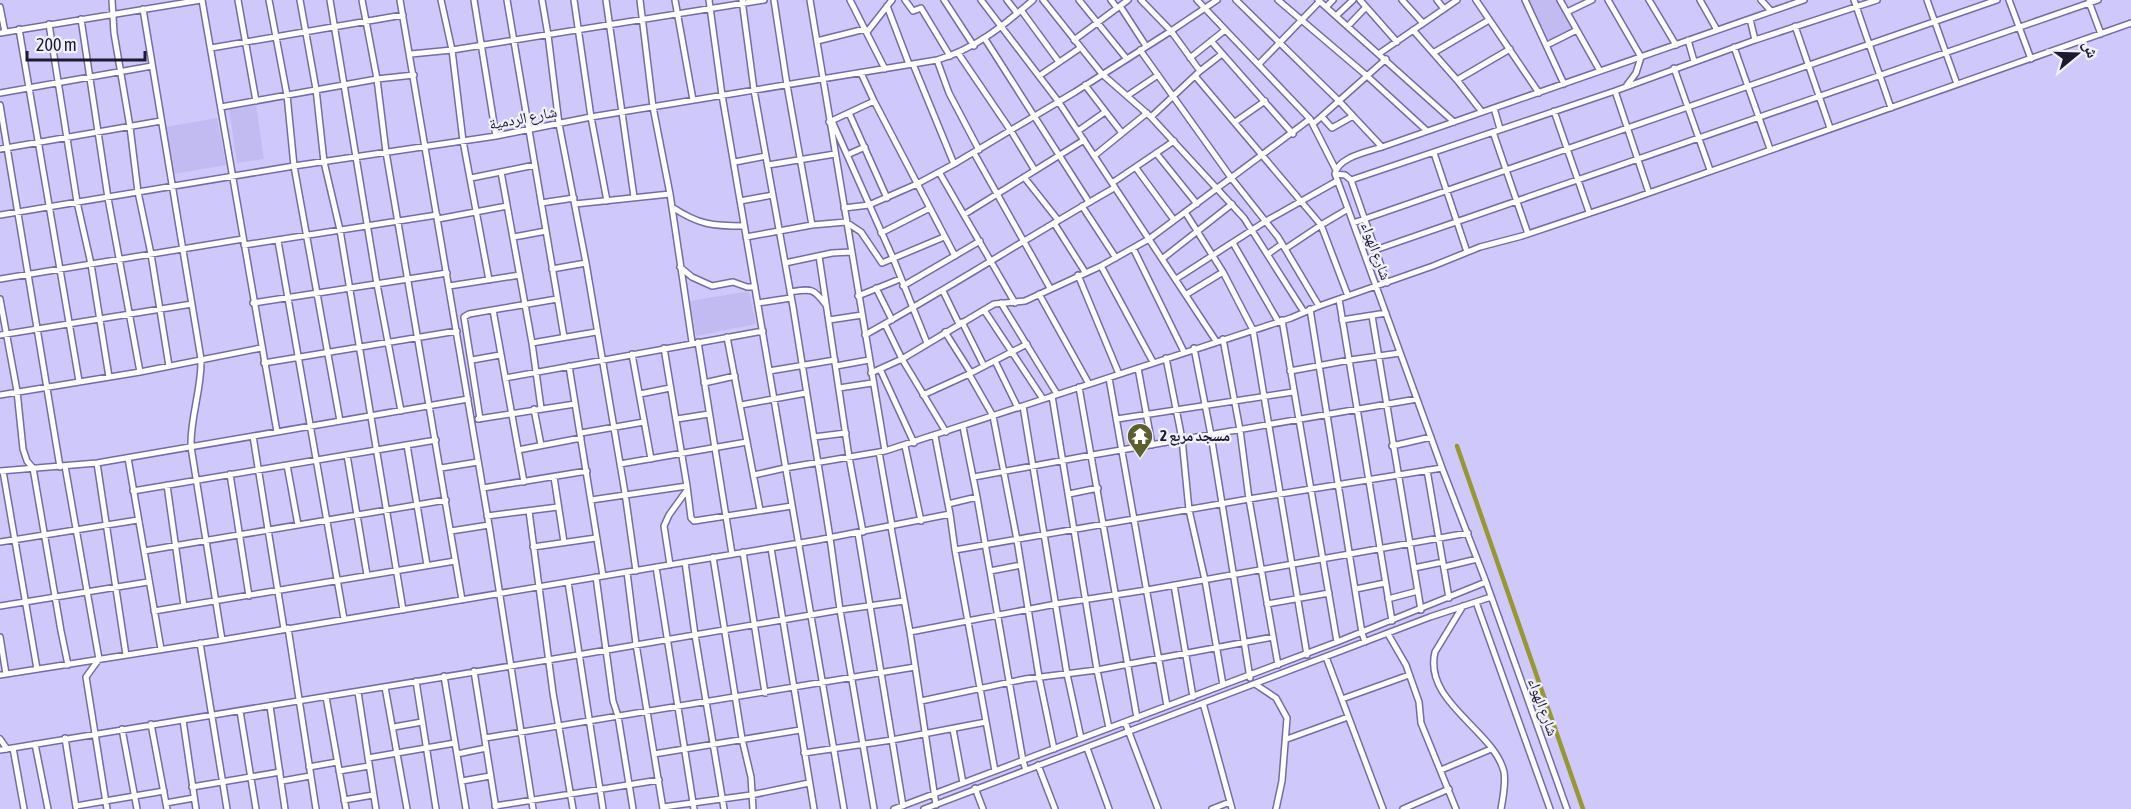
<svg xmlns="http://www.w3.org/2000/svg" width="2131" height="809" font-family="'Asap Condensed','Noto Naskh Arabic',sans-serif">
	<style>
		.built { fill: #c2bbf1 }
		.lines { fill: none; stroke-linecap: round; stroke-linejoin: round }
		.canal { stroke: #979831; stroke-width: 4.5 }
		.minor-casing { stroke: #756ca5; stroke-width: 8 }
		.minor { stroke: #fff; stroke-width: 5 }
		.labels { text-anchor: middle; stroke-width: 4.5; stroke-linejoin: round; paint-order: stroke }
		.street-label { font-size: 15px; fill: #1d1930; stroke: #f0effc }
		.poi-label { font-size: 15px; font-weight: bold; fill: #1d1930; stroke: #f0effc; text-anchor: start }
	</style>
	<rect width="100%" height="100%" fill="#cfc9fb"/>
	<path class="built" d="M 1528,0 L 1557,0 L 1574,29 L 1549,41 Z
		M 256,105 L 264,159 L 237,163 L 229,109 Z
		M 217,118 L 226,165 L 174,174 L 165,127 Z
		M 749,291 L 756,324 L 696,336 L 690,301 Z"/>
	<g class="lines">
		<path class="canal" d="M 1457,446 L 1583,809"/>
		<g class="minor-casing">
			<path id="minor" d="M 112,0 L 114,33 L 130,127 L 138,192 L 151,254 L 169,366
				M 202,0 L 277,432
				M 238,0 L 256,101
				M 269,0 L 287,95 L 294,166 L 340,421
				M 300,0 L 316,89 L 324,162 L 340,230 L 403,610
				M 330,0 L 377,284 L 401,411
				M 362,0 L 377,79 L 386,152 L 462,600
				M 400,0 L 489,525 L 533,809
				M 441,0 L 452,50 L 463,141 L 489,280
				M 474,0 L 496,136
				M 507,0 L 564,337
				M 542,0 L 548,35 L 559,124 L 586,263 L 625,493 L 636,571
				M 574,0 L 591,117 L 607,201
				M 606,0 L 634,197
				M 640,0 L 653,107 L 670,194 L 692,342
				M 675,0 L 693,100
				M 709,0 L 722,95 L 844,809
				M 742,0 L 754,90 L 793,307 L 830,538 L 840,610 L 874,809
				M 774,0 L 787,85 L 812,225
				M 810,0 L 885,451 L 1291,318 L 1319,306 L 1433,266 L 1480,247 L 1522,236 L 1629,200 L 2131,23
				M 850,0 L 885,69
				M 905,0 L 913,11 L 921,8 L 950,56
				M 944,0 L 974,46
				M 981,0 L 1058,101 L 1216,341
				M 1007,0 L 1017,13
				M 1043,0 L 1102,74 L 1151,117 L 1244,218 L 1304,312
				M 1079,0 L 1126,58
				M 1111,0 L 1117,8
				M 1141,0 L 1171,31 L 1200,71
				M 1197,0 L 1310,119 L 1336,170
				M 1236,0 L 1338,100 L 1382,147
				M 1278,0 L 1366,75 L 1427,131
				M 1318,0 L 1454,122
				M 1360,0 L 1397,42
				M 1402,0 L 1422,22
				M 1437,0 L 1444,9
				M 1476,0 L 1539,93
				M 1525,0 L 1564,84
				M 1560,0 L 1600,71
				M 1608,0 L 1641,57 L 1636,73 L 1627,85
				M 1649,0 L 1676,45
				M 1700,0 L 1717,30
				M 1761,0 L 1771,11
				M 1854,0 L 1891,108
				M 1927,0 L 1957,84
				M 2009,0 L 2031,59
				M 2089,2 L 2101,34
				M 887,6 L 909,64
				M 1120,6 L 1146,46
				M 0,7 L 5,32
				M 1326,7 L 1333,0
				M 143,9 L 201,359 C 202,389 190,417 191,447 L 222,640
				M 1021,10 L 1059,62
				M 1567,12 L 1592,0
				M 1336,16 L 1353,0
				M 81,19 L 108,198 L 140,372
				M 1750,19 L 1755,40
				M 49,24 L 77,202 L 91,264 L 109,377
				M 1348,26 L 1366,7
				M 1795,26 L 1830,128
				M 19,29 L 79,381
				M 1413,30 L 1457,80 L 1482,112
				M 867,32 L 892,0
				M 0,33 L 201,0
				M 985,39 L 1089,202
				M 1074,40 L 1128,0
				M 1688,40 L 1694,61
				M 817,41 L 865,29
				M 1211,41 L 1293,134
				M 1547,45 L 1577,30
				M 1734,47 L 1770,149
				M 211,48 L 403,15
				M 1140,50 L 1232,179 L 1278,237 L 1319,306
				M 958,53 L 1011,131 L 1034,169
				M 1380,53 L 1457,0
				M 1433,53 L 1489,20
				M 411,54 L 452,50 L 764,0
				M 1190,58 L 1225,30
				M 937,60 L 949,93 L 979,150
				M 913,64 L 954,164
				M 1259,64 L 1320,1
				M 1674,68 L 1710,170
				M 861,73 L 874,101 L 955,256
				M 1039,76 L 1080,48
				M 1196,77 L 1321,225 L 1348,296
				M 1457,80 L 1510,49
				M 1085,85 L 1122,133
				M 1615,91 L 1649,193
				M 0,93 L 152,66
				M 1127,96 L 1158,75
				M 0,105 L 60,467
				M 221,107 L 377,79 L 414,75
				M 1494,108 L 1500,129
				M 1554,111 L 1589,212
				M 849,113 L 887,198
				M 1151,117 L 1200,71 L 1222,54
				M 1322,117 L 1332,128 L 1353,116
				M 832,121 L 893,258 L 927,343
				M 829,122 L 874,101
				M 1235,122 L 1265,101
				M 1313,124 L 1386,59
				M 1078,131 L 1105,112
				M 1493,132 L 1528,234
				M 0,149 L 161,121
				M 974,153 L 1050,288
				M 1156,153 L 1197,204
				M 1434,153 L 1467,252
				M 847,155 L 865,147
				M 1094,156 L 1147,113
				M 735,162 L 766,156
				M 768,165 L 835,154
				M 1136,168 L 1174,220
				M 501,172 L 532,343 L 541,408
				M 939,172 L 1015,303
				M 1335,174 L 1345,175 L 1351,180 L 1387,283
				M 1024,177 L 1058,220
				M 471,178 L 535,165
				M 1351,180 L 1615,91 L 1755,40 L 1877,0
				M 1112,183 L 1174,141
				M 740,201 L 773,195
				M 541,203 L 574,198
				M 575,204 L 670,194
				M 1082,206 L 1116,258
				M 672,207 C 699,225 713,226 744,226
				M 844,208 L 869,205 L 917,184 L 954,164 L 1075,92 L 1171,31 L 1217,0
				M 1185,212 L 1223,272 L 1253,330 L 1307,655
				M 965,214 L 1084,140
				M 0,215 L 294,166 L 496,136 L 591,117 L 937,60 C 975,49 1003,26 1033,0
				M 438,219 L 507,206
				M 1054,223 L 1085,272
				M 1353,223 L 1997,0
				M 881,233 L 930,208
				M 514,237 L 546,231
				M 746,237 L 812,225 L 846,222 L 861,232 L 882,263 L 944,237
				M 278,241 L 344,619
				M 1233,243 L 1278,321
				M 244,245 L 437,215
				M 1133,248 L 1184,352
				M 1285,249 L 1321,225 L 1348,209
				M 1375,250 L 2098,0
				M 1268,254 L 1282,244
				M 819,256 L 849,457 L 863,532
				M 1162,259 L 1232,204
				M 785,263 L 832,253 L 851,252
				M 1101,266 L 1153,362
				M 680,267 L 692,277 L 712,286 L 733,282 L 747,287 L 755,287
				M 552,269 L 586,263
				M 1078,275 L 1119,374
				M 0,279 L 243,239
				M 1176,279 L 1266,221 L 1337,181
				M 449,286 L 520,275
				M 903,286 L 980,241
				M 876,288 L 892,320
				M 943,291 L 959,324
				M 790,292 C 810,289 813,287 826,305
				M 1039,294 L 1089,384
				M 1187,294 L 1223,272
				M 858,296 L 900,279
				M 0,299 L 17,391 L 23,449 L 27,461 L 33,468 L 61,631 L 68,665
				M 1339,299 L 1392,621
				M 253,303 L 447,273
				M 758,303 L 791,298
				M 1001,303 L 1057,394
				M 1310,309 L 1362,633 L 1365,642
				M 493,310 L 524,482
				M 984,310 L 1043,399
				M 1372,316 L 1421,610
				M 829,320 L 862,315
				M 1282,320 L 1337,642
				M 1342,320 L 1386,313
				M 962,322 L 984,366
				M 885,324 L 902,359 L 946,432
				M 945,332 L 971,373
				M 0,335 L 192,304
				M 865,335 C 949,288 1030,236 1114,188
				M 727,337 L 760,510
				M 1223,339 L 1240,430 L 1249,499 L 1278,665
				M 698,342 L 732,554
				M 532,343 L 596,332
				M 664,348 L 687,486
				M 1194,348 L 1211,435 L 1250,678
				M 632,354 L 651,459
				M 1166,358 L 1182,439 L 1189,510 L 1205,580 L 1223,685
				M 472,360 L 500,355
				M 995,361 L 1018,408
				M 264,363 L 457,331
				M 569,366 L 603,576
				M 836,366 L 869,360
				M 1138,368 L 1152,445
				M 880,369 L 914,443
				M 769,371 L 835,360
				M 1290,371 L 1350,360 L 1400,353
				M 871,373 L 902,359 L 994,304 L 1025,301 L 1101,266 L 1149,239 L 1310,119
				M 969,374 L 993,416 L 1017,540 L 1039,677 L 1054,749
				M 505,378 L 763,331
				M 1109,378 L 1167,706
				M 704,383 L 735,376
				M 1079,387 L 1137,718
				M 839,388 L 872,383
				M 640,394 L 670,388
				M 0,395 L 140,372 L 261,348
				M 923,395 L 969,374 L 1027,344
				M 1052,396 L 1097,670 L 1109,728
				M 741,405 L 806,393
				M 1023,406 L 1067,674 L 1081,738
				M 534,409 L 541,445
				M 478,419 L 575,404
				M 480,419 L 464,317 L 469,314 L 557,299
				M 677,419 L 709,414
				M 1117,419 L 1293,392
				M 963,427 L 977,497 L 1023,761 L 1026,770
				M 581,433 L 644,422
				M 253,436 L 284,629
				M 814,437 L 846,433
				M 407,445 L 427,565
				M 905,446 L 921,521
				M 1392,446 L 1431,437
				M 518,450 L 581,438
				M 879,452 L 892,526
				M 347,455 L 367,575
				M 128,458 L 161,649
				M 97,463 L 126,655
				M 620,464 L 747,442
				M 287,465 L 298,525
				M 65,466 L 99,659 L 86,677 L 107,809
				M 441,468 L 478,462
				M 1427,470 L 1449,598
				M 0,471 L 97,463 L 468,399
				M 3,471 L 37,669
				M 230,474 L 249,596
				M 754,475 L 785,468 L 885,451
				M 554,477 L 564,542
				M 974,477 L 1092,455 L 1417,399
				M 167,485 L 184,606
				M 483,488 L 587,471
				M 133,491 L 436,440
				M 1069,494 L 1098,488
				M 591,500 L 687,486 L 691,518 L 694,521 L 792,506
				M 948,504 L 977,497
				M 529,511 L 553,693 L 573,809
				M 950,514 L 955,550 L 995,771
				M 487,516 L 558,507
				M 891,527 L 910,632 L 936,805
				M 451,531 L 489,525
				M 858,533 L 903,806
				M 0,542 L 138,520
				M 533,547 L 596,538
				M 771,548 L 814,809
				M 955,550 L 1249,499 L 1442,468
				M 144,551 L 446,500
				M 743,552 L 765,693
				M 713,557 L 742,739 L 751,777 L 753,809
				M 685,562 L 695,635 L 724,809
				M 670,565 L 664,526 L 669,515 L 687,490
				M 656,567 L 694,809
				M 1444,567 L 1477,559
				M 1414,568 L 1443,562
				M 990,571 L 1021,565
				M 627,572 L 636,644 L 663,809
				M 596,577 L 613,701 L 618,716 L 633,809
				M 568,582 L 603,809
				M 1174,585 L 1193,697
				M 1356,589 L 1385,583
				M 1388,599 L 1418,591
				M 1476,602 L 1550,809
				M 1267,604 L 1329,593
				M 0,606 L 148,582
				M 1463,606 L 1435,652 C 1423,702 1494,730 1504,772 C 1506,784 1503,797 1501,809
				M 154,611 L 455,561
				M 288,628 L 316,809
				M 910,632 L 1056,604 L 1147,590 L 1468,533
				M 1388,634 L 1406,665 L 1419,702 L 1421,723 L 1456,809
				M 0,637 L 6,674
				M 200,643 L 227,809
				M 1326,657 L 1383,809
				M 474,671 L 496,809
				M 0,675 L 222,640 L 818,540 L 950,514 L 935,436
				M 444,676 L 466,809
				M 416,681 L 436,809
				M 1255,684 L 1276,698 L 1287,718 L 1282,781 L 1276,809
				M 385,687 L 407,809
				M 358,692 L 376,809
				M 326,697 L 346,809
				M 1342,699 L 1409,675
				M 921,701 L 1025,679 L 1097,670 L 1273,637
				M 1203,703 L 1232,809
				M 270,706 L 285,809
				M 240,711 L 256,809
				M 183,720 L 196,809
				M 1125,722 L 1158,809
				M 151,724 L 167,809
				M 394,727 L 422,722
				M 122,729 L 137,809
				M 953,729 L 963,783
				M 65,738 L 76,807
				M 485,738 L 915,667
				M 0,739 L 7,749
				M 1287,739 L 1348,717
				M 35,744 L 48,809
				M 13,748 L 24,809
				M 1087,748 L 1109,809
				M 0,750 L 578,655 L 840,610 L 904,601
				M 804,753 L 892,740 L 986,722
				M 457,754 L 486,748
				M 654,754 L 800,730
				M 368,758 L 455,743
				M 1038,765 L 1055,809
				M 309,767 L 337,762
				M 1441,770 L 1491,749
				M 339,771 L 369,766
				M 282,781 L 310,776
				M 462,781 L 490,776
				M 192,787 L 280,772
				M 975,788 L 983,809
				M 344,800 L 373,795
				M 166,803 L 194,798
				M 76,806 L 164,791
				M 495,806 L 659,780
				M 663,807 L 751,795 L 809,783
				M 894,809 L 1337,642 L 1486,582
				M 924,809 L 1430,617 L 1491,597
				M 1212,809 L 1230,802
				M 1403,809 L 1449,789
				M 1567,809 L 1486,582 L 1442,468 L 1348,209 L 1335,174 C 1338,157 1367,152 1382,147 L 1804,0"/>
		</g>
		<use href="#minor" class="minor"/>
	</g>
	<defs>
		<g id="temple-pin" transform="scale(1.35)"><path d="M0 17L-7.5 6A9.5 9.5 0 1 1 7.5 6Z" fill="#5d5f2c" stroke="#f0effc"/><path d="M0-6L5-2H3V0L6.5 2.5H4V6H1.5V3h-3V6H-4V2.5H-6.5L-3 0V-2H-5Z" fill="#fff"/></g>
	</defs>
	<g fill-rule="evenodd">
		<use href="#temple-pin" x="1140" y="436"/>
	</g>
	<g class="labels">
		<g class="street-label">
			<text transform="translate(523 118) rotate(-11)" y="5">شارع الردمية</text>
			<text transform="translate(1376 251) rotate(70)" y="5">شارع الهواء</text>
			<text transform="translate(1543 707) rotate(70)" y="5">شارع الهواء</text>
		</g>
		<g class="poi-label">
			<text x="1160" y="441">مسجد مربع 2</text>
		</g>
	</g>
	<g transform="translate(2077 54) rotate(71)" stroke="#f0effc" stroke-width="4.5" paint-order="stroke">
	<path d="M0-4.5L10 22L0 15L-10 22Z" fill="#1d1930"/>
	<text y="-9" font-size="16" font-weight="bold" text-anchor="middle" fill="#1d1930">ش</text>
	</g>
	<path d="M27 51v9h118v-9" fill="none" stroke="#1d1930" stroke-width="3"/>
	<text x="36" y="51" font-size="18" fill="#1d1930" stroke="#f0effc" stroke-width="4.5" paint-order="stroke">200 m</text>
</svg>
